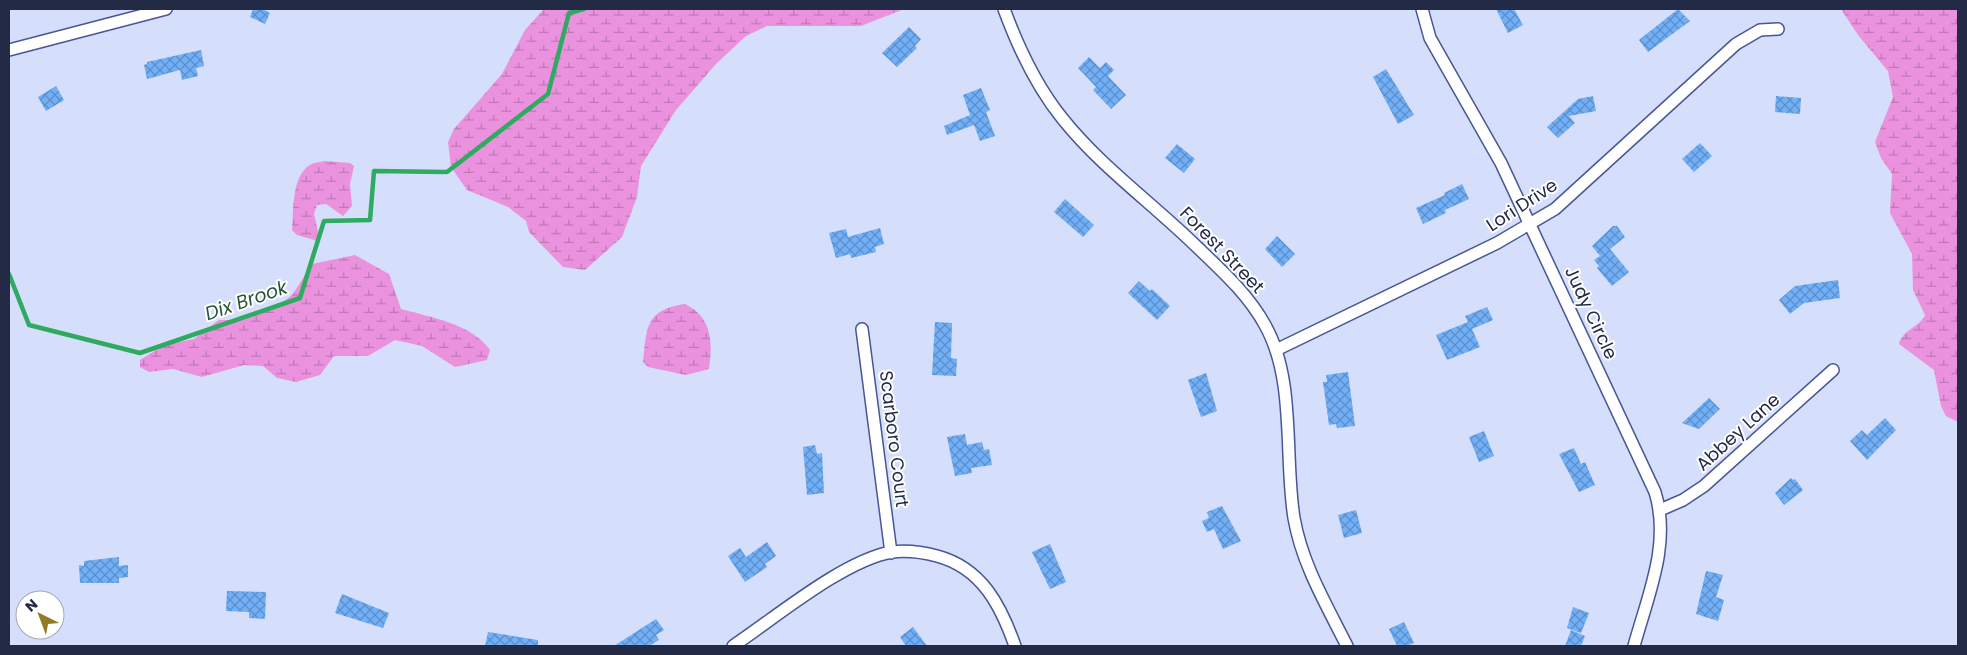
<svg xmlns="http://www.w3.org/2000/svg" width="1967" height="655" font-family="Poppins,sans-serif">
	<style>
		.wetland { fill: url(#wetland-marsh) }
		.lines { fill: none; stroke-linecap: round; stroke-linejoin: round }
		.stream { stroke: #2eab61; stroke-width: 4.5 }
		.building { fill: url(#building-cross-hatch) }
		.street-casing { stroke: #485695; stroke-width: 14 }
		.street { stroke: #fff; stroke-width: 11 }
		.labels { text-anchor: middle; stroke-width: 4; stroke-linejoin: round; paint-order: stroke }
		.street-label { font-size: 18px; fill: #232a46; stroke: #fff }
		.water-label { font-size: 19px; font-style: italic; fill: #265435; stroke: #fff }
	</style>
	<defs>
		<pattern id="wetland-marsh" width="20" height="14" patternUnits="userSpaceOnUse" patternTransform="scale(1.25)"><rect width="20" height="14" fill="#eb92de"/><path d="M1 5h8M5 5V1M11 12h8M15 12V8" fill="none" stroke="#be77b6"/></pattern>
		<pattern id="building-cross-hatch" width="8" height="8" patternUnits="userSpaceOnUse" patternTransform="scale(1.25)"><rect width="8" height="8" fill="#71aff6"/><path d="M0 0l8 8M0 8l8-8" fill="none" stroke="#5c8fc9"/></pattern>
	</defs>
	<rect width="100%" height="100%" fill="#d5defb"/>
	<path class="wetland" d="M 544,9 L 904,9 L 861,26 L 767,26 L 746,36 L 716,64 L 676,110 L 641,166 L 637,197 L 622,237 L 585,270 L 563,267 L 529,232 L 526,221 L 508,207 L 467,190 L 451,167 L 448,142 L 454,129 L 502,74 L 525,30 Z
		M 1841,9 L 1958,9 L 1958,422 L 1946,416 L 1941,406 L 1934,370 L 1899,344 C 1902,330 1920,327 1925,315 L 1913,290 L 1912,254 L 1890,213 L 1892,174 L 1881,158 L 1875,142 L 1893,97 L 1888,71 L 1858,35 Z
		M 325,161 L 350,163 L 354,166 L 350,184 L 352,206 L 343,216 L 326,204 L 317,205 L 314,214 L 320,240 L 318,241 L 297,235 L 292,230 C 294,211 291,176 310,165 C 314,162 321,162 325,161 Z
		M 355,255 L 389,274 L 401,309 C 430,317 472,324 490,350 L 487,360 L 455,367 L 422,346 L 395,340 L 368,356 L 334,356 L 320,375 L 296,382 L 277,378 L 263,366 L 244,365 L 202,377 L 173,369 L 149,372 L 140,367 L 140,360 L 164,345 L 194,339 L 219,320 L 242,320 L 278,306 L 293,294 L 312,264 Z
		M 685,304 C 712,317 713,342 709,369 L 686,375 L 648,367 L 643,362 C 647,327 645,310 685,304 Z"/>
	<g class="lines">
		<path class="stream" d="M 9,274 L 29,325 L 140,353 L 300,298 L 324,221 L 370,220 L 374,171 L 447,172 L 548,94 L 569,13 L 584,9"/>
	</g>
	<path class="building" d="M 253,9 L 263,9 L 270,13 L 265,24 L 250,17 Z
		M 1496,9 L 1514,9 L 1523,25 L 1508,33 Z
		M 1678,9 L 1690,21 L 1648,52 L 1639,40 Z
		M 909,27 L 921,39 L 915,46 L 917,48 L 897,67 L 882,53 Z
		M 201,50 L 204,66 L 196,68 L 198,76 L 182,80 L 180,70 L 147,79 L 144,65 L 147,64 L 147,62 Z
		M 1089,57 L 1100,68 L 1106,62 L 1114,70 L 1108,76 L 1126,95 L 1111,109 L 1093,90 L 1096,87 L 1078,68 Z
		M 1386,69 L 1414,115 L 1398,124 L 1373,77 Z
		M 56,86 L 64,100 L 46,111 L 38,97 Z
		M 981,88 L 990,110 L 986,112 L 995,136 L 980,141 L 974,125 L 947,135 L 944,126 L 970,115 L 963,95 Z
		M 1593,96 L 1596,111 L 1569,116 L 1575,123 L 1558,138 L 1547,127 L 1578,99 Z
		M 1776,96 L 1801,98 L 1800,114 L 1775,112 Z
		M 1700,143 L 1712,156 L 1694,172 L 1682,159 Z
		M 1177,144 L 1195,159 L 1184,173 L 1165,158 Z
		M 1462,184 L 1469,199 L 1445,210 L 1446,213 L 1423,224 L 1416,208 L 1445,195 L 1444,193 Z
		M 1065,199 L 1094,225 L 1083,237 L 1054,212 Z
		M 1613,226 L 1617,226 L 1625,237 L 1610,249 L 1629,272 L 1612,286 L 1597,268 L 1599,266 L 1594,260 L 1600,256 L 1592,246 Z
		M 880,228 L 884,244 L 875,247 L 876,252 L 851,258 L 850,254 L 836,258 L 829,233 L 846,229 L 848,237 Z
		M 1277,236 L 1295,254 L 1282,267 L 1265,249 Z
		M 1838,280 L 1840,298 L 1804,303 L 1790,314 L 1779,300 L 1795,286 Z
		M 1139,281 L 1150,291 L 1152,289 L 1170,306 L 1157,320 L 1128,293 Z
		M 1487,307 L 1493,320 L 1472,329 L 1480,347 L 1447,360 L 1436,335 L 1468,322 L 1465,316 Z
		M 935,322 L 952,323 L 951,358 L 957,359 L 956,376 L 932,375 Z
		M 1348,372 L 1355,426 L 1337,428 L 1336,424 L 1329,425 L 1323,382 L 1327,382 L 1326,375 Z
		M 1206,373 L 1217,411 L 1201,417 L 1188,380 Z
		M 1709,398 L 1720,409 L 1699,429 L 1682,423 Z
		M 1885,418 L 1896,430 L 1867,460 L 1850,441 L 1862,430 L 1867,435 Z
		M 1484,431 L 1494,456 L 1479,462 L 1469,437 Z
		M 965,434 L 967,445 L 982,442 L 984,450 L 989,449 L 992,465 L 971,468 L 972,473 L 955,476 L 947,437 Z
		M 815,445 L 817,454 L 822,453 L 824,493 L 807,495 L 803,447 Z
		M 1574,448 L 1581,464 L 1585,462 L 1595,485 L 1579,492 L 1559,454 Z
		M 1791,478 L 1793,480 L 1795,479 L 1803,490 L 1784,505 L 1775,493 Z
		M 1222,506 L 1241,541 L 1223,549 L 1214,529 L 1207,532 L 1202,521 L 1209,518 L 1207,512 Z
		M 1356,510 L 1362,533 L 1344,538 L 1338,515 Z
		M 767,542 L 776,556 L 765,564 L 767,567 L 745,582 L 728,556 L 740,548 L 746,557 Z
		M 1050,544 L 1066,582 L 1050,589 L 1032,552 Z
		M 119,557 L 119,566 L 128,565 L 128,577 L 119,578 L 119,583 L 80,583 L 79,565 L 84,566 L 84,561 Z
		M 1706,571 L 1723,575 L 1716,597 L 1724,600 L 1718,621 L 1696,614 Z
		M 227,591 L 266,592 L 265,619 L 249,618 L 249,612 L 226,611 Z
		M 342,594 L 389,613 L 383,628 L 335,613 Z
		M 1573,607 L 1589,613 L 1581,633 L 1567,628 Z
		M 656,619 L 664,630 L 656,635 L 659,640 L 649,646 L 614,646 Z
		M 1404,622 L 1414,643 L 1407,646 L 1397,646 L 1389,629 Z
		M 913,627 L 927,646 L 906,646 L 900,637 Z
		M 1571,630 L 1585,636 L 1581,646 L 1565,646 Z
		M 488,632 L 538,640 L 538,646 L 485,646 Z"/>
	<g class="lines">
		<g class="street-casing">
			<path id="street" d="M 1004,9 C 1018,47 1036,86 1062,118 C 1100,166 1152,203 1196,246 C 1221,270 1248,294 1265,325 C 1296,380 1284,456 1294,518 C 1302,564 1326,604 1347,646
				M 1422,9 L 1430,38 L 1501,163 L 1655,492 C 1671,544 1648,595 1634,646
				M 9,50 L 166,9
				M 862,329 L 891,553
				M 1276,350 L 1497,243 L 1555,209 L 1736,44 L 1760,30 L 1778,29
				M 1660,510 L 1683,500 L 1704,486 L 1833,370
				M 733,646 C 775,618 844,560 892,552 C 908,550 922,552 937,556 C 982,568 1001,606 1015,646"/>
		</g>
		<use href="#street" class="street"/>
	</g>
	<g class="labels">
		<g class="street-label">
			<text transform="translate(1522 205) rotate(-33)" y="6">Lori Drive</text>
			<text transform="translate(1222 250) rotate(46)" y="6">Forest Street</text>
			<text transform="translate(1591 313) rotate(65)" y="6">Judy Circle</text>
			<text transform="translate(1738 432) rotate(-42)" y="6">Abbey Lane</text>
			<text transform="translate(894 439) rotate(83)" y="6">Scarboro Court</text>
		</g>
		<g class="water-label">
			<text transform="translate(246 300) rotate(-19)" y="7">Dix Brook</text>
		</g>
	</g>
	<rect width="1967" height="655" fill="none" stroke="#232a46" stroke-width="20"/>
	<g transform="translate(40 615) rotate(318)"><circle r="24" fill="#ffffff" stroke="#a7aab5"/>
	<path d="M0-4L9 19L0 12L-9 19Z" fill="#947b23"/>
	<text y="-8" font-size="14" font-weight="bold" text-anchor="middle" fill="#232a46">N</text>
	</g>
</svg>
